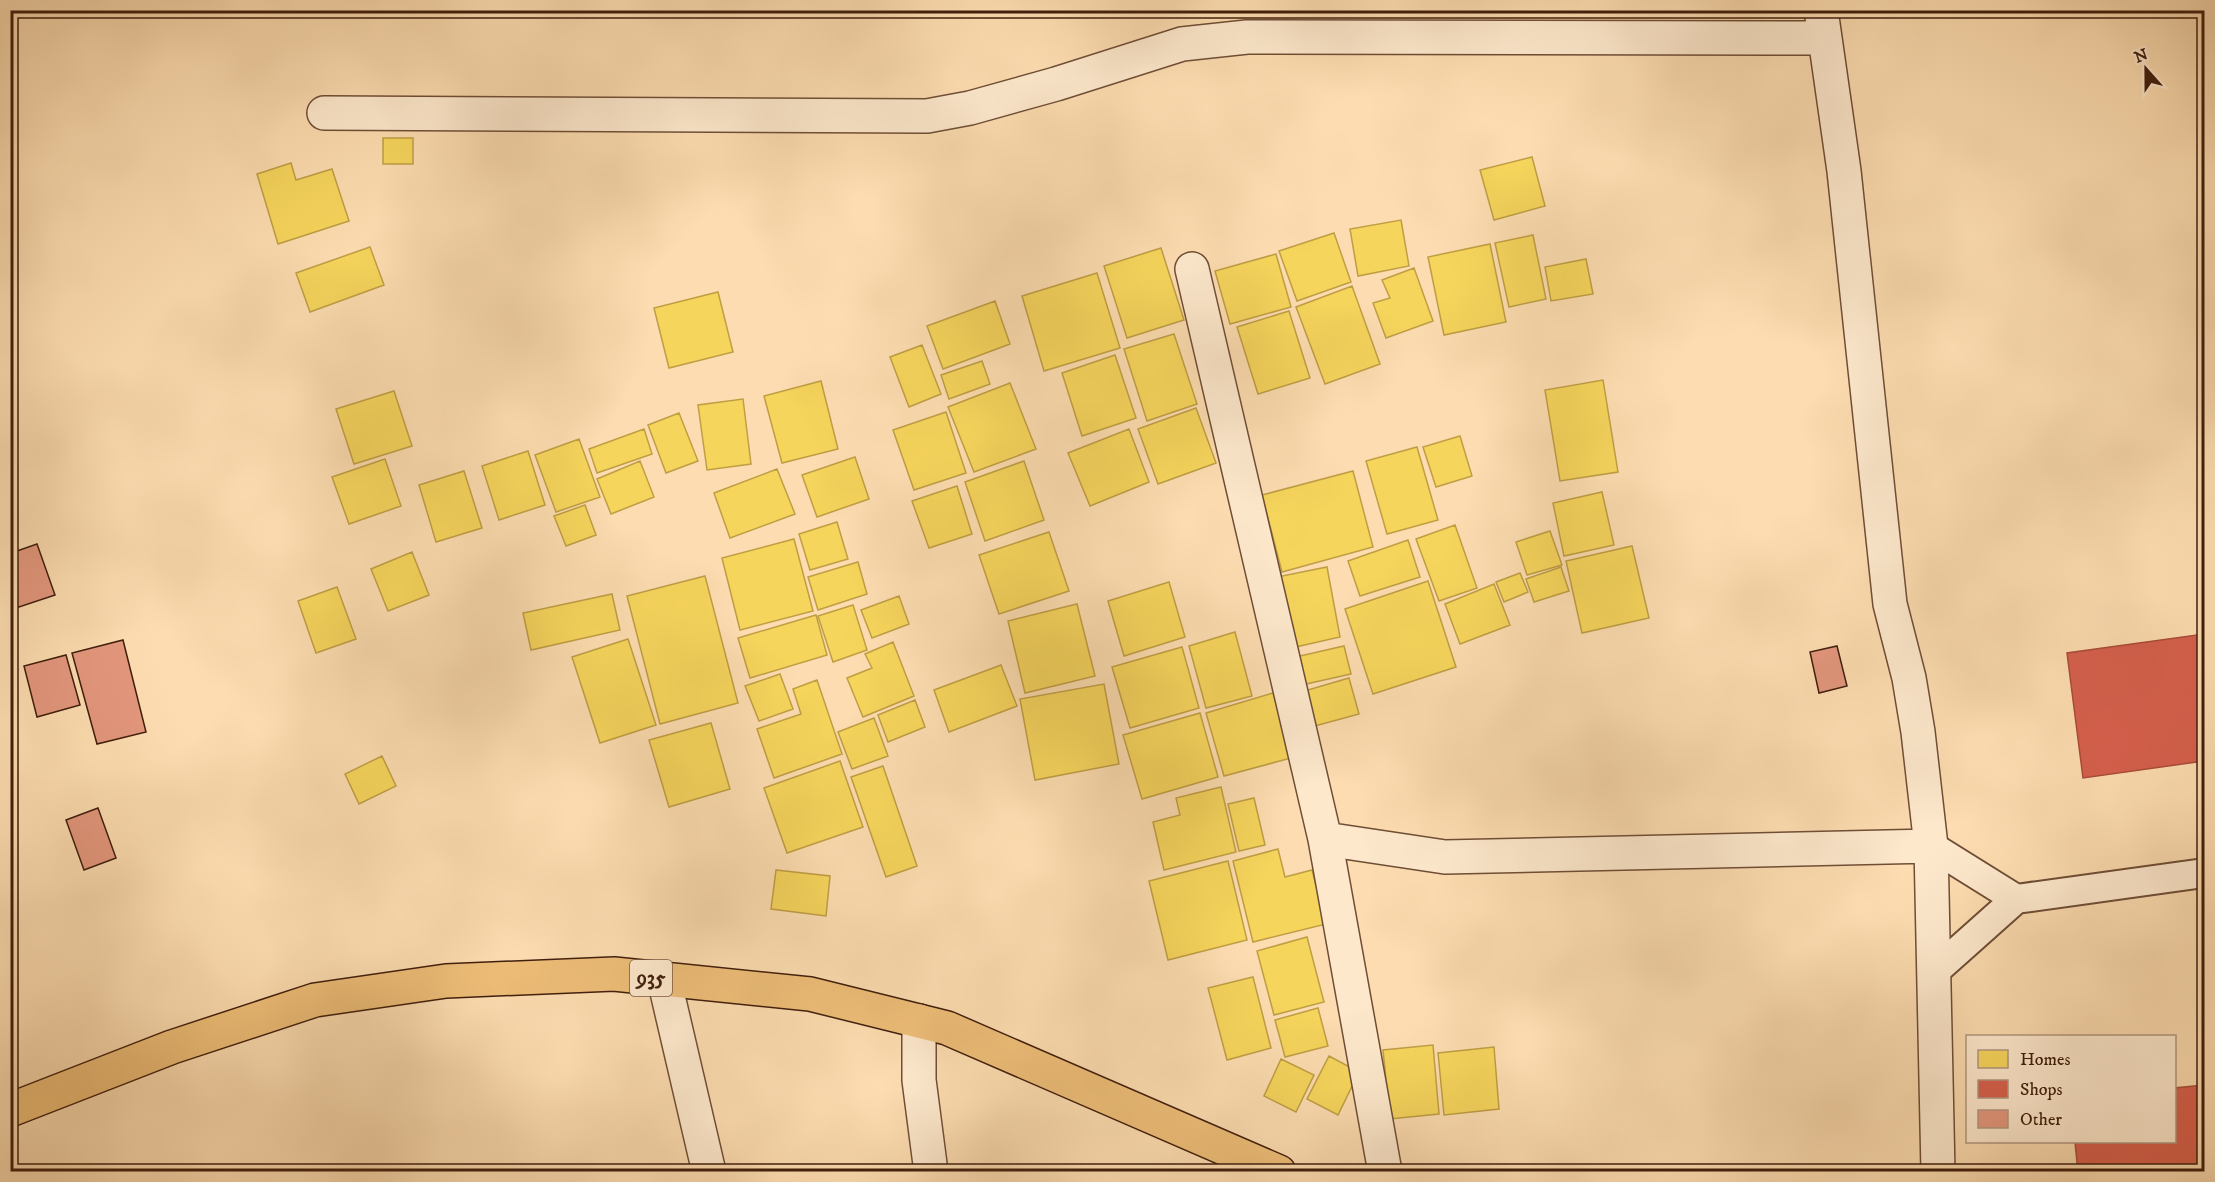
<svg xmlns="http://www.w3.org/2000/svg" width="2215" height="1182" font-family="'IM FELL DW Pica',serif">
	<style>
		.homes { fill: #f6d55c; stroke: #bf9e44; stroke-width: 1.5 }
		.shops { fill: #d6604d; stroke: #a94c3a; stroke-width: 1.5 }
		.building { fill: #e3977d; stroke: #401e0d; stroke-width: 1.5 }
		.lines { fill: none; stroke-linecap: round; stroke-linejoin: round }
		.lane-casing { stroke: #6f4e36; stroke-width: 32 }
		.street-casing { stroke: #6f4e36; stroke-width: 36 }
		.primary-casing { stroke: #401e0d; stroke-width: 36 }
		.lane { stroke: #fde8cc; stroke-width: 28 }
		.street { stroke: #fde8cc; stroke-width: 33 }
		.primary { stroke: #eebe78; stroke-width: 33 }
		.labels { text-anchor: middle; stroke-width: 6; stroke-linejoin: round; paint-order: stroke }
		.shield { fill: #fde8cc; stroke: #795b46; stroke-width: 1.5 }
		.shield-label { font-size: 21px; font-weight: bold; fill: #401e0d }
	</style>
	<rect width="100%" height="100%" fill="#fcdcb0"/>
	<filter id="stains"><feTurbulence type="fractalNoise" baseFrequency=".00333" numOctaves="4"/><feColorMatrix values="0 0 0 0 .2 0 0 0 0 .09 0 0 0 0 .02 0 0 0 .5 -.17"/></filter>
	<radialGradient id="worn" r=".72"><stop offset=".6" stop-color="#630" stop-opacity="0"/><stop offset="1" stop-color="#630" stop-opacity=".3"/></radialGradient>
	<path class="homes" d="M 383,138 L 413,138 L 413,164 L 383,164 Z
		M 1532,157 L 1545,206 L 1494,220 L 1480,170 Z
		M 291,163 L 296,180 L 332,169 L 349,221 L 278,244 L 257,174 Z
		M 1401,220 L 1409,266 L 1358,276 L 1350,229 Z
		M 1334,233 L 1351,282 L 1297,301 L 1279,251 Z
		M 1533,235 L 1546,299 L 1509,307 L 1495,243 Z
		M 1490,244 L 1506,322 L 1444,335 L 1428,257 Z
		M 370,247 L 384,285 L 310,312 L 296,273 Z
		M 1161,248 L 1184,320 L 1127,338 L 1104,266 Z
		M 1276,254 L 1291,307 L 1230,324 L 1215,271 Z
		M 1586,259 L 1593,294 L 1551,301 L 1545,267 Z
		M 1414,268 L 1433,321 L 1386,338 L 1373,303 L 1390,298 L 1382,280 Z
		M 1097,273 L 1120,348 L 1044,371 L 1022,296 Z
		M 1352,286 L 1380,364 L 1325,384 L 1296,307 Z
		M 718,292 L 733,352 L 669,368 L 654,308 Z
		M 995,301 L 1010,344 L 943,369 L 927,326 Z
		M 1289,311 L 1310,378 L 1258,394 L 1237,327 Z
		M 1174,334 L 1197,404 L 1147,421 L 1124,349 Z
		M 922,345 L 941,394 L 909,407 L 890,357 Z
		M 1115,355 L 1136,418 L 1082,436 L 1062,373 Z
		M 982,361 L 990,384 L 949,399 L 941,375 Z
		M 1603,380 L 1618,472 L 1560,481 L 1545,390 Z
		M 821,381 L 838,449 L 782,463 L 764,396 Z
		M 1010,383 L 1036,449 L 974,472 L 948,407 Z
		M 394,391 L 412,446 L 354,464 L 336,409 Z
		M 743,399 L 751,464 L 707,470 L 698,405 Z
		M 1196,408 L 1216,463 L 1158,484 L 1138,429 Z
		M 946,412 L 966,473 L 914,490 L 893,430 Z
		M 679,413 L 698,461 L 666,473 L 648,425 Z
		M 644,429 L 652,454 L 597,473 L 589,449 Z
		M 1129,429 L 1149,482 L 1090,506 L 1068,453 Z
		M 1460,436 L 1472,476 L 1436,487 L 1423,447 Z
		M 579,439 L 600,497 L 556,512 L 535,455 Z
		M 1417,447 L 1438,520 L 1387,534 L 1366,461 Z
		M 528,451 L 545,505 L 499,520 L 482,466 Z
		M 855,457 L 869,499 L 817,517 L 802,475 Z
		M 385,459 L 401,506 L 349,524 L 332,477 Z
		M 640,461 L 654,497 L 611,514 L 597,479 Z
		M 1024,461 L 1044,520 L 985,541 L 965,482 Z
		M 777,469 L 795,514 L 730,538 L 714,493 Z
		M 464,471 L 482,528 L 436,542 L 419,485 Z
		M 1353,471 L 1373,547 L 1282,572 L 1262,495 Z
		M 957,486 L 972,534 L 929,548 L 912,501 Z
		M 1602,492 L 1614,545 L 1564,556 L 1553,503 Z
		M 585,505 L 596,535 L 566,546 L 554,516 Z
		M 837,522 L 848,559 L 810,570 L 799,534 Z
		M 1455,525 L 1477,588 L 1439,601 L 1416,539 Z
		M 1550,531 L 1562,565 L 1527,575 L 1516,542 Z
		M 1049,532 L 1069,591 L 999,614 L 979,555 Z
		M 794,539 L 813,611 L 740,630 L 722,558 Z
		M 1408,540 L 1420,577 L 1360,596 L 1348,561 Z
		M 1632,546 L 1649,618 L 1582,633 L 1566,561 Z
		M 412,552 L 429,595 L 388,611 L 371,569 Z
		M 858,562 L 867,594 L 818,610 L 808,577 Z
		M 1327,567 L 1340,637 L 1291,648 L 1277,577 Z
		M 1561,567 L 1569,591 L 1534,602 L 1526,579 Z
		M 1520,573 L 1528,592 L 1504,602 L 1496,582 Z
		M 705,576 L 738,703 L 660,724 L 627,596 Z
		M 1428,581 L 1456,667 L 1373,694 L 1345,609 Z
		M 1169,582 L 1185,637 L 1124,656 L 1108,601 Z
		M 1494,584 L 1510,625 L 1460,644 L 1445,604 Z
		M 337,587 L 356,639 L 316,653 L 298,601 Z
		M 612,594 L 620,630 L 531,650 L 523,613 Z
		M 899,596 L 909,624 L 872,638 L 861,610 Z
		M 1077,604 L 1095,676 L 1025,693 L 1008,621 Z
		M 853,605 L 867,650 L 833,662 L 818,616 Z
		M 816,615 L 827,655 L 750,678 L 738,638 Z
		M 1235,632 L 1252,696 L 1206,708 L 1189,646 Z
		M 628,639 L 656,725 L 600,743 L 572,657 Z
		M 893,642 L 914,696 L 863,717 L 847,678 L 872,668 L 865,654 Z
		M 1344,646 L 1351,674 L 1297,686 L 1291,658 Z
		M 1182,647 L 1199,708 L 1130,728 L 1112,667 Z
		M 1001,665 L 1017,706 L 949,732 L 934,690 Z
		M 780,674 L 793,709 L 759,721 L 745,686 Z
		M 1349,678 L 1359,714 L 1311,727 L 1301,692 Z
		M 817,680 L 842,754 L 774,778 L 757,729 L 801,714 L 793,689 Z
		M 1104,684 L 1119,764 L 1035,780 L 1020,699 Z
		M 1273,693 L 1291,758 L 1224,776 L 1206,713 Z
		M 915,700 L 925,727 L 888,742 L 878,715 Z
		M 1200,713 L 1218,777 L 1142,799 L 1123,735 Z
		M 874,718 L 888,756 L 852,769 L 838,732 Z
		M 711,723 L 730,789 L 669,807 L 649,740 Z
		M 382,756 L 396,786 L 359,804 L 345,774 Z
		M 840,761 L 863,827 L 787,853 L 764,788 Z
		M 883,766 L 917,866 L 886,877 L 851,777 Z
		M 1221,787 L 1236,852 L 1164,870 L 1153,822 L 1180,815 L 1176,798 Z
		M 1254,798 L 1265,845 L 1239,851 L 1228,804 Z
		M 1278,849 L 1285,877 L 1312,870 L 1326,924 L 1253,942 L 1233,861 Z
		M 1228,861 L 1247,940 L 1168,960 L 1149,881 Z
		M 776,870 L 830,876 L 826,916 L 771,909 Z
		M 1307,937 L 1324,1002 L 1274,1015 L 1257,951 Z
		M 1253,977 L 1271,1048 L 1227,1060 L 1208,988 Z
		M 1318,1008 L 1328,1046 L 1285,1057 L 1275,1020 Z
		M 1433,1045 L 1439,1114 L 1390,1119 L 1383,1050 Z
		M 1494,1047 L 1499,1109 L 1444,1115 L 1438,1053 Z
		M 1329,1056 L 1359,1072 L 1338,1115 L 1307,1099 Z
		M 1281,1059 L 1314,1075 L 1296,1112 L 1264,1096 Z"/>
	<path class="shops" d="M 2204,634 L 2204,761 L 2083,778 L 2067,653 Z
		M 2204,1085 L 2204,1172 L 2078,1172 L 2075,1142 L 2174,1142 L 2174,1088 Z"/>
	<path class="building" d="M 12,536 L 17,551 L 37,544 L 55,595 L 10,610 L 10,537 Z
		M 123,640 L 146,732 L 97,744 L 72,653 Z
		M 1837,646 L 1847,686 L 1819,693 L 1810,652 Z
		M 66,655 L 80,705 L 37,717 L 24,666 Z
		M 98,808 L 116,858 L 84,870 L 66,820 Z"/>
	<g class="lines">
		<g class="lane-casing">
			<path id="lane" d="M 1931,846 L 2016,899
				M 1933,973 L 2016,899 L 2204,873"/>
		</g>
		<g class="street-casing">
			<path id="street" d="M 1821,10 L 1844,171 L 1890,604 L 1909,678 L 1918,732 L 1931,846 L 1938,1172
				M 324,113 L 927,116 L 970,108 L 1056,84 L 1182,44 L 1247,37 L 1825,38
				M 1192,269 L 1325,839 L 1445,857 L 1931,846
				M 1325,839 L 1385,1172
				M 664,979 L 709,1172
				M 919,1021 L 919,1080 L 931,1172"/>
		</g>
		<g class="primary-casing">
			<path id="primary" d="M 10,1110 L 172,1047 L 315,1000 L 446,981 L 614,974 L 810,994 L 947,1028 L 1279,1172"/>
		</g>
		<use href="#lane" class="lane"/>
		<use href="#street" class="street"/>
		<use href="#primary" class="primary"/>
	</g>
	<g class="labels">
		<rect class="shield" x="630" y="960" width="42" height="36" rx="4.5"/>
		<g class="shield-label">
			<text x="651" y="985">935</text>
		</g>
	</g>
	<rect width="2215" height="1182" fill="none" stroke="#fcdcb0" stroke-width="36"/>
	<rect x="12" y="12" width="2191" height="1158" fill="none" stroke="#401e0d" stroke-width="3"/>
	<rect x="18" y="18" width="2179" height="1146" fill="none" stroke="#401e0d" stroke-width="1.5"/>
	<rect x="1966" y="1035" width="210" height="108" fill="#fde8cc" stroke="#b19780" stroke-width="1.5"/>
	<rect x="1978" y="1050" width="30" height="18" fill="#f6d55c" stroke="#b19780" stroke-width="1.5"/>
	<text x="2020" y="1065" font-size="18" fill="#401e0d">Homes</text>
	<rect x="1978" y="1080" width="30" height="18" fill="#d6604d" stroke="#b19780" stroke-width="1.5"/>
	<text x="2020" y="1095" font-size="18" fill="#401e0d">Shops</text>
	<rect x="1978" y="1110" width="30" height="18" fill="#e3977d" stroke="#b19780" stroke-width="1.5"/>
	<text x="2020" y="1125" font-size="18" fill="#401e0d">Other</text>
	<g transform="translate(2146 69) rotate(339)" stroke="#fde8cc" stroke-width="4.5" paint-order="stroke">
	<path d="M0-4.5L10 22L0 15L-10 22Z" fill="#401e0d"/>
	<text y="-9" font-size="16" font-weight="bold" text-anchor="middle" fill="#401e0d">N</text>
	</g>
	<rect width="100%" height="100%" filter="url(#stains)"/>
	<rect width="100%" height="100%" fill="url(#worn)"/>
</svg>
